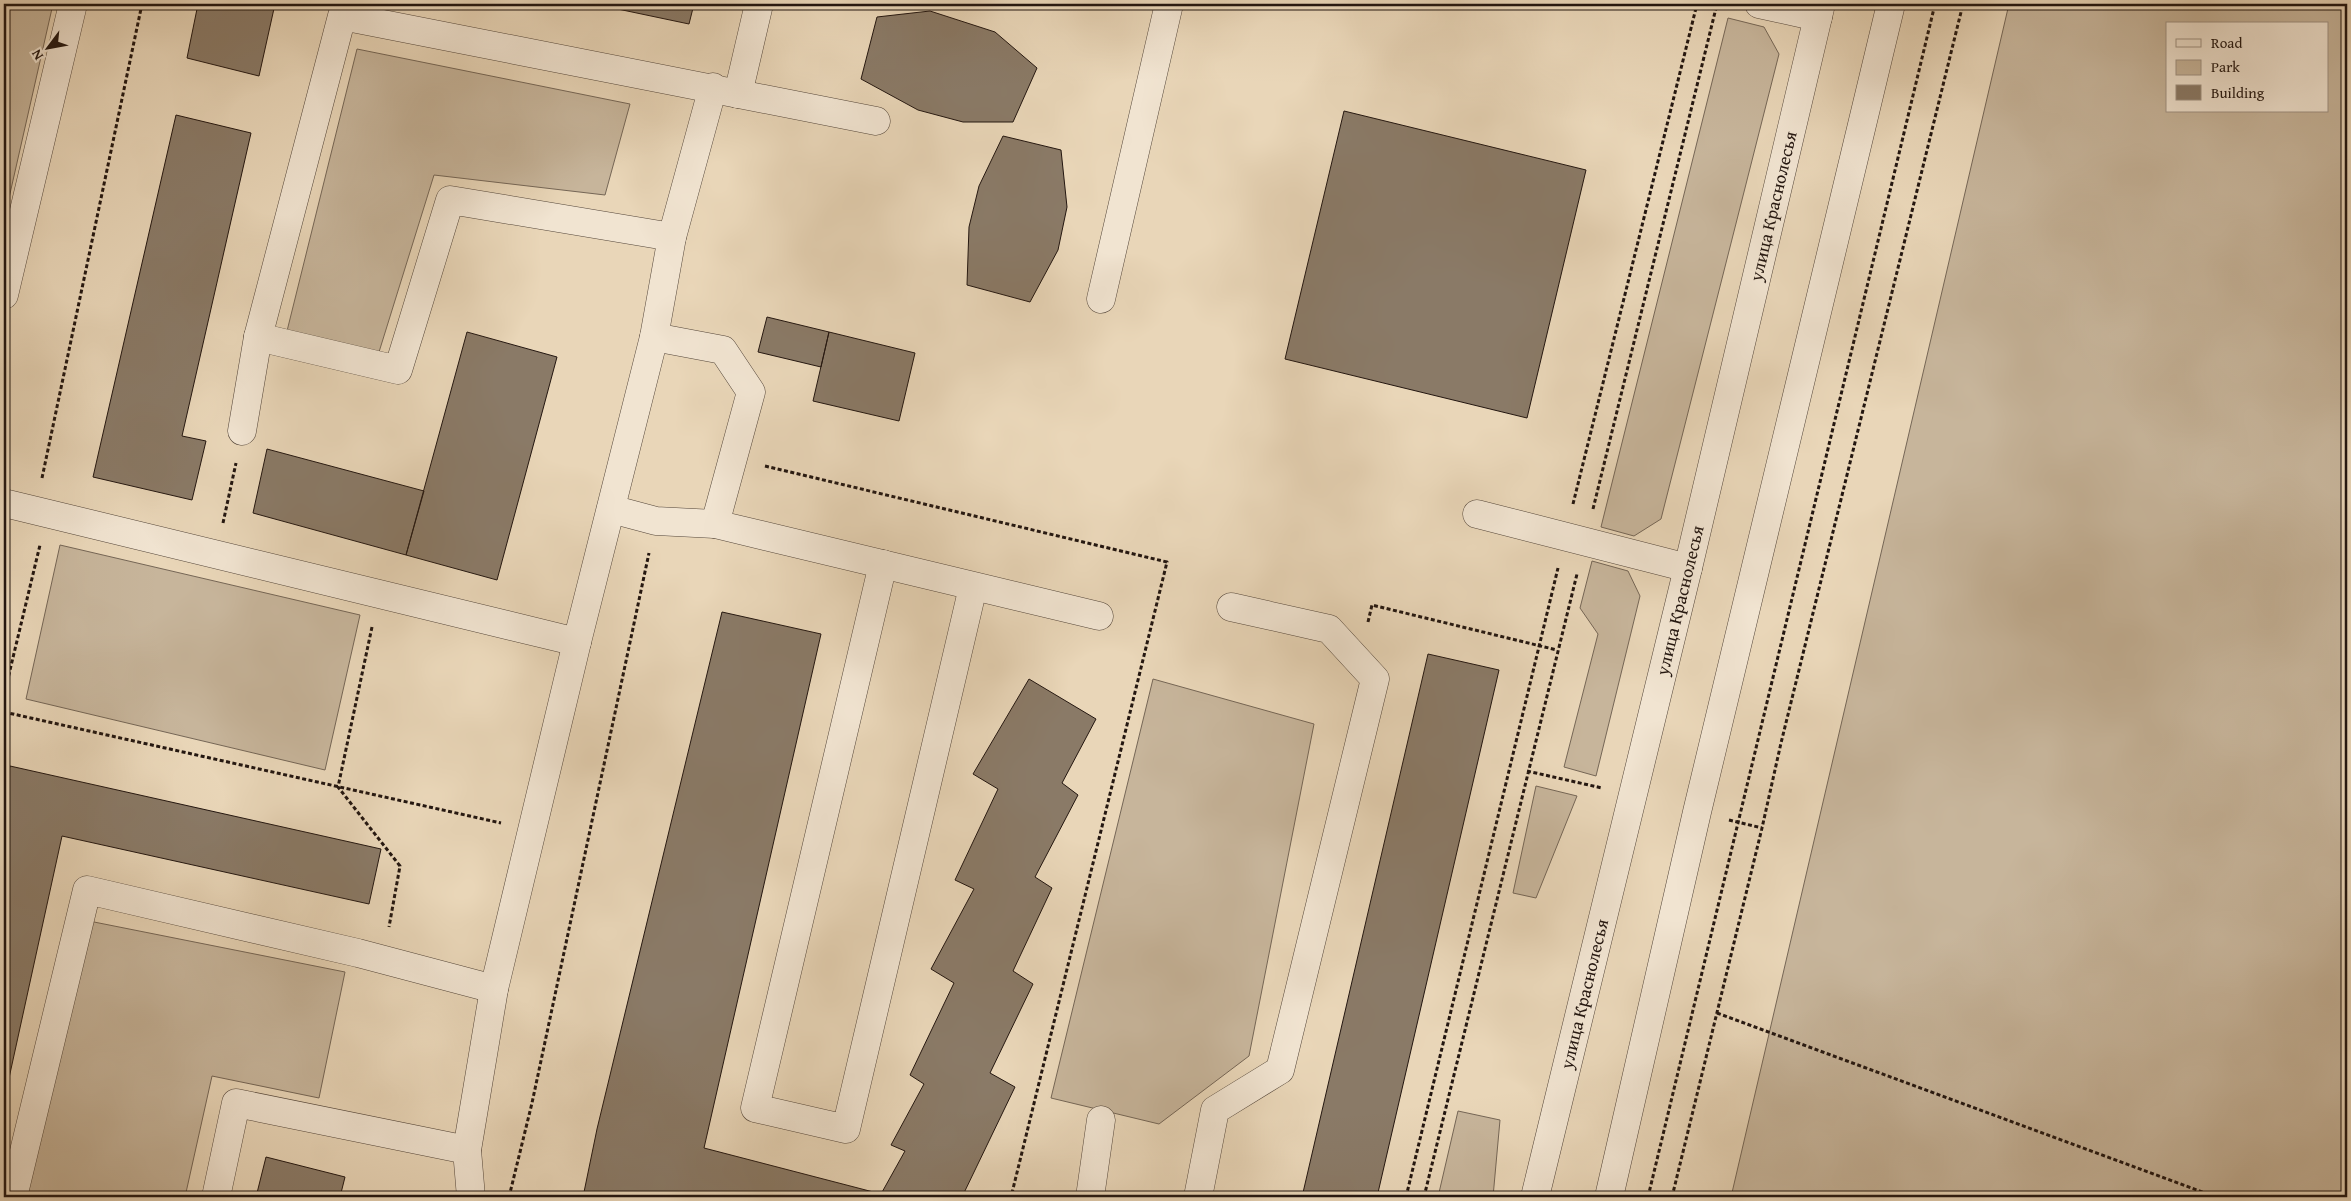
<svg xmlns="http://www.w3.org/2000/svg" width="2351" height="1201" font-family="'Gentium Book Plus',serif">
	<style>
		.green { fill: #c7b59b; stroke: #756656; fill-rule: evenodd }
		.building { fill: #8a7a67; stroke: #231610 }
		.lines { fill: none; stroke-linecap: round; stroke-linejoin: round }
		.minor-casing { stroke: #54463a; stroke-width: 29 }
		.path { stroke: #231610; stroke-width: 3; stroke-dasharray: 4 2.5; stroke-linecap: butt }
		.minor { stroke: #f1e4d1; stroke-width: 28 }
		.labels { text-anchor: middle; stroke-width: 4.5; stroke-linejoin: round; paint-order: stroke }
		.street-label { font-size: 18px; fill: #231610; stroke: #f1e4d1 }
	</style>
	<rect width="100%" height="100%" fill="#e9d6b8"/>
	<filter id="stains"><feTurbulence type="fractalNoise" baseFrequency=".004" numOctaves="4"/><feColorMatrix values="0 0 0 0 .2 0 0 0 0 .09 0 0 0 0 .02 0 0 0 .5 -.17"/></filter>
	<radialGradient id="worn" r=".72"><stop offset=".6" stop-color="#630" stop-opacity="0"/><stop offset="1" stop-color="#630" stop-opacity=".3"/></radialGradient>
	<path class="green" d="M 4,4 L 53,4 L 4,220 Z
		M 2009,4 L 2347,4 L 2347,1197 L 1731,1197 ZM 2167,24 L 2327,24 L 2327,111 L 2167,111 Z
		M 1728,18 L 1764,27 L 1779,54 L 1661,519 L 1634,536 L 1601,527 Z
		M 357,49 L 630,104 L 605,195 L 434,175 L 379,352 L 287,331 Z
		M 60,545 L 360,615 L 325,770 L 26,699 Z
		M 1592,561 L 1628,571 L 1640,596 L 1596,776 L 1564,767 L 1598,634 L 1580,608 Z
		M 1153,679 L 1314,724 L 1249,1056 L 1159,1124 L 1051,1098 Z
		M 1536,786 L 1577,796 L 1536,898 L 1513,893 Z
		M 89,921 L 345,972 L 319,1098 L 212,1076 L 185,1197 L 23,1197 Z
		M 1458,1111 L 1500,1120 L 1493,1197 L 1438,1197 Z"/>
	<path class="building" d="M 198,4 L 275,4 L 259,76 L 187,58 Z
		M 594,4 L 694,4 L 689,24 Z
		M 930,11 L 995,32 L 1037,68 L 1013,122 L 963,122 L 918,110 L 861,79 L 877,17 Z
		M 1344,111 L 1586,170 L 1527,418 L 1285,359 Z
		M 176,115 L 251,133 L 182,436 L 206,441 L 192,500 L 93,477 Z
		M 1003,136 L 1061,150 L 1067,207 L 1058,250 L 1030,302 L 967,285 L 969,227 L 979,186 Z
		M 767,317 L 829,332 L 821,367 L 758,352 Z
		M 467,332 L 557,357 L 497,580 L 406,555 Z
		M 829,332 L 915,353 L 899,421 L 813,401 Z
		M 267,449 L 424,491 L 406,555 L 253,513 Z
		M 722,612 L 821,634 L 704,1148 L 881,1194 L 905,1151 L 891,1145 L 924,1084 L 910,1075 L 954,983 L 931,969 L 974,889 L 955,880 L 998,789 L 973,774 L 1029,679 L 1096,719 L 1062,783 L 1078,795 L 1035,877 L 1052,888 L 1013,971 L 1033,984 L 990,1073 L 1015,1087 L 962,1197 L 583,1197 L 597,1129 Z
		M 1428,654 L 1499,670 L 1377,1197 L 1302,1197 Z
		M 10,766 L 381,849 L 369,904 L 62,836 L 4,1101 L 4,794 Z
		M 266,1157 L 345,1177 L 340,1197 L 256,1197 Z"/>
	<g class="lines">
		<g class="minor-casing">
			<g id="minor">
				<path d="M 1759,4 L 1818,17"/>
				<path d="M 738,94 L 759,4"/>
				<path d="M 4,295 L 73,4"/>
				<path d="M 1101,299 L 1169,4"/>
				<path d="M 258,337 L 398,370 L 450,200 L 672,237"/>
				<path d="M 654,337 L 723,350 L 751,392 L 715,524"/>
				<path d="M 242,431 L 258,337 L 342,16 L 876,121"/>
				<path d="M 4,503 L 577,642"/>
				<path d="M 611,509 L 656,521 L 715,524 L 1099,616"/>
				<path d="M 1477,514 L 1688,568"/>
				<path d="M 883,564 L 755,1108 L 846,1129 L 973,587"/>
				<path d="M 13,1197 L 87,890 L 358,953 L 494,989"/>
				<path d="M 216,1197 L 236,1103 L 467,1150"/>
				<path d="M 471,1197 L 467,1150 L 494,989 L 577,642 L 654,337 L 672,237 L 713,87"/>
				<path d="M 1090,1197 L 1101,1120"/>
				<path d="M 1198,1197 L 1215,1110 L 1280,1070 L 1375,679 L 1329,629 L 1231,607"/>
				<path id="s1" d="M 1535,1197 L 1688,568 L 1821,4"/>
				<path d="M 1609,1197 L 1697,812 L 1891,4"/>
			</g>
		</g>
		<path class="path" d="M 765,466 L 1167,562 L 1011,1197
			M 42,478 L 142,4
			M 1573,504 L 1697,4
			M 1593,509 L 1717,4
			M 223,523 L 236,463
			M 1368,622 L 1372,605 L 1557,650
			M 372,627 L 338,787 L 400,866 L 389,927
			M 4,695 L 40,545
			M 4,712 L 501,823
			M 1527,771 L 1602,788
			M 1729,820 L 1762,828
			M 1717,1013 L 2216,1197
			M 509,1197 L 532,1103 L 649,553
			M 1406,1197 L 1558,568
			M 1424,1197 L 1577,574
			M 1648,1197 L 1935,4
			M 1672,1197 L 1762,828 L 1781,743 L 1963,4"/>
		<use href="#minor" class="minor"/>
	</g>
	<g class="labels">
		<g class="street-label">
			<text dy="6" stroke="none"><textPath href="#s1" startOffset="1019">улица Краснолесья</textPath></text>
			<text dy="6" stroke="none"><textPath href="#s1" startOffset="614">улица Краснолесья</textPath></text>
			<text dy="6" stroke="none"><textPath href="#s1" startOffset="209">улица Краснолесья</textPath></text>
		</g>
	</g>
	<rect width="2351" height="1201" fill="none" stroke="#e9d6b8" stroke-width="20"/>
	<rect x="5" y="5" width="2341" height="1191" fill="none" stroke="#231610" stroke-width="2.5"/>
	<rect x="10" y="10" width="2331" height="1181" fill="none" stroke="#231610"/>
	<rect x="2166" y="22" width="162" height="90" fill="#f1e4d1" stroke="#9f9284"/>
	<rect x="2176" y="39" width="25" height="8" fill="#f1e4d1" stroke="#9f9284"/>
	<text x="2211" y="48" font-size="15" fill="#231610">Road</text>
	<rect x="2176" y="60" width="25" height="15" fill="#c7b59b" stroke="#9f9284"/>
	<text x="2211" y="72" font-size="15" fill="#231610">Park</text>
	<rect x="2176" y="85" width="25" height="15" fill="#8a7a67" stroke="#9f9284"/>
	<text x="2211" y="98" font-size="15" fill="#231610">Building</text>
	<g transform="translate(48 48) rotate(238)" stroke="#f1e4d1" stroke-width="4" paint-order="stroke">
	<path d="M0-4L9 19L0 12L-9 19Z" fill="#231610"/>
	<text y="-8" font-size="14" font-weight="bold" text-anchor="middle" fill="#231610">N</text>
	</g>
	<rect width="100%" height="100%" filter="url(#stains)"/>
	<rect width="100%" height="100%" fill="url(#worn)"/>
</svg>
